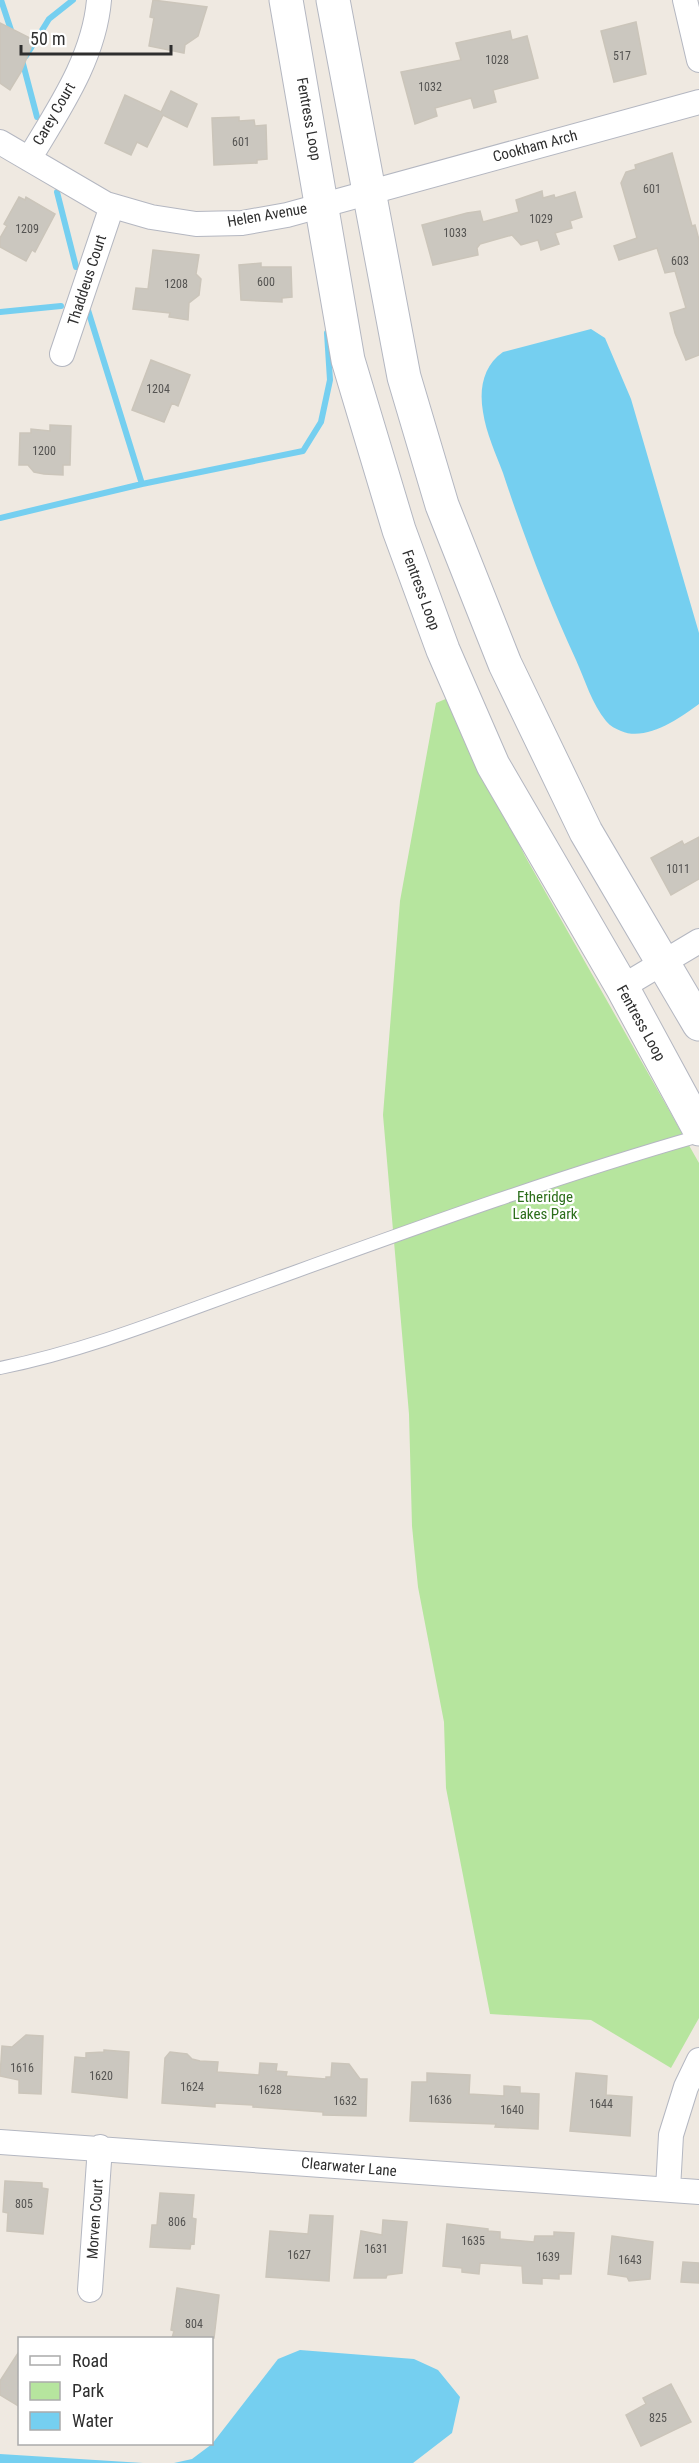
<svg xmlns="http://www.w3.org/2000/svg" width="699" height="2463" font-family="'Roboto Condensed',sans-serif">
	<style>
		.green { fill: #b6e59e }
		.water { fill: #75cff0 }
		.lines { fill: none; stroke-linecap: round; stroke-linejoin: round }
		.stream { stroke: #75cff0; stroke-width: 6 }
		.building { fill: #cbc7bf; stroke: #cbc5ba; stroke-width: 1.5 }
		.lane-casing { stroke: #b4b7c1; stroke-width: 14 }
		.street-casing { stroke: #b4b7c1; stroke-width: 26 }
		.secondary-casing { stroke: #b4b7c1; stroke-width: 35 }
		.lane { stroke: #fff; stroke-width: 12 }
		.street { stroke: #fff; stroke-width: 24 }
		.secondary { stroke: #fff; stroke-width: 33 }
		.labels { text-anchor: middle; stroke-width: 4.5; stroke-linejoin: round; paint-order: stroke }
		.number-label { font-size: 12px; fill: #555452 }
		.street-label { font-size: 15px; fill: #2e2e2e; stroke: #fff }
		.park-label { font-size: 15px; fill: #2c6e1b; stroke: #fff }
	</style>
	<rect width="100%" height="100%" fill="#efe9e1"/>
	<path class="green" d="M 448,698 L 525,856 L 699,1163 L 699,2018 L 671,2068 L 591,2020 L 490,2014 L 446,1788 L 444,1722 L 418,1587 L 412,1526 L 409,1414 L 383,1115 L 400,901 L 436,703 Z"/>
	<path class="water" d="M 591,329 L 605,338 L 631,399 L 699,633 L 699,704 C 680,718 646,742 621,731 C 616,729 610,726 606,721 C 592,704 585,680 576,660 C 548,599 524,537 503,473 C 496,454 486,433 483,412 C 479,389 483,366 503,352 Z
		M 300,2350 L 414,2359 L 438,2370 L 460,2397 L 452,2433 L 413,2463 L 174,2463 L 192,2459 L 212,2444 L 278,2359 Z
		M 0,2454 L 143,2463 L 0,2463 Z"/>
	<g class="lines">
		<path class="stream" d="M 1,0 L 12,33
			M 26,56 L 49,19 L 73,0
			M 22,60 L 37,117
			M 57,192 L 76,267
			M 87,307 L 142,484
			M 0,312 L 61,306
			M 0,518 L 142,484 L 303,451 L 321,422 L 330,380 L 327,333"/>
	</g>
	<path class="building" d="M 153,0 L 207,7 L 198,36 L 185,45 L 184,53 L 149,46 L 154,18 L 150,17 Z
		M 636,22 L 646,74 L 614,82 L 601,31 Z
		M 0,23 L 34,40 L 21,72 L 10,90 L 0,83 Z
		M 510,31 L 512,40 L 527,36 L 538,78 L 493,90 L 496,102 L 474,108 L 471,98 L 435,108 L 437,116 L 415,124 L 401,72 L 461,60 L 456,43 Z
		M 171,91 L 197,104 L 187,127 L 163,115 L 147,147 L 137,142 L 131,155 L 105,143 L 125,95 L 161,112 Z
		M 239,117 L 239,121 L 254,120 L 255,126 L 266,125 L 267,159 L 257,160 L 257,163 L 214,165 L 212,118 Z
		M 672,153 L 692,226 L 695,225 L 699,240 L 699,355 L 686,360 L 675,333 L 670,313 L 686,308 L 675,271 L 665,273 L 657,248 L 619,260 L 614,246 L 637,238 L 621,183 L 626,172 L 636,169 L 635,165 Z
		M 542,191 L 543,198 L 554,195 L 555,198 L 575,192 L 582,217 L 570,221 L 572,228 L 555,233 L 559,244 L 541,250 L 538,240 L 521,245 L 512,235 L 480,244 L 477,248 L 478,255 L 433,265 L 422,225 L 467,213 L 480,211 L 483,222 L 519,212 L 516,200 Z
		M 19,197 L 25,200 L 26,197 L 55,214 L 35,252 L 32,250 L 26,261 L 0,247 L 0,238 L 7,226 L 4,224 Z
		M 153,250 L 199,255 L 196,274 L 201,279 L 199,295 L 189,303 L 188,320 L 169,317 L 170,313 L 133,309 L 136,288 L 148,289 Z
		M 261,263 L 261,267 L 291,267 L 292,297 L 282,298 L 282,302 L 241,300 L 239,265 Z
		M 151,360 L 190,375 L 178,406 L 172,403 L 164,422 L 132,410 Z
		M 50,425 L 71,426 L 70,465 L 63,465 L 63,475 L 44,474 L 34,472 L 28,465 L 19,465 L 20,433 L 31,433 L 31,429 L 50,431 Z
		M 699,837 L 699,879 L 671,895 L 651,858 L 682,841 L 684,845 Z
		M 26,2035 L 43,2036 L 41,2094 L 19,2093 L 19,2080 L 0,2076 L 2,2046 L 12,2047 Z
		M 104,2050 L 129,2052 L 127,2098 L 72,2092 L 75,2057 L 86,2058 L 86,2053 L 104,2052 Z
		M 170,2052 L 187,2054 L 192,2059 L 200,2061 L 218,2062 L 217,2072 L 259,2075 L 260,2063 L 277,2064 L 276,2071 L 287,2072 L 286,2076 L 326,2079 L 326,2077 L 331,2077 L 332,2063 L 349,2064 L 360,2079 L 367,2079 L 366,2116 L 323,2115 L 323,2112 L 253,2107 L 253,2105 L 215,2103 L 215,2107 L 162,2103 L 165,2058 Z
		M 427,2073 L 470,2075 L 469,2094 L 504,2096 L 504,2086 L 520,2087 L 520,2093 L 539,2094 L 538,2129 L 495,2127 L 496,2124 L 410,2121 L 412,2082 L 427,2082 Z
		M 576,2073 L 607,2076 L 606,2095 L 632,2097 L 630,2136 L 570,2131 Z
		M 5,2181 L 42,2183 L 42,2188 L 48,2189 L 43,2234 L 7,2231 L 8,2213 L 3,2212 Z
		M 160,2193 L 194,2195 L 192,2218 L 196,2219 L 194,2244 L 191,2243 L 190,2249 L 150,2247 L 152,2225 L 157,2225 Z
		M 310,2215 L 333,2216 L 329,2281 L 266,2277 L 270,2231 L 308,2234 Z
		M 383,2220 L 407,2222 L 402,2273 L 387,2275 L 386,2278 L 354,2278 L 361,2231 L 382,2235 Z
		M 447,2224 L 488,2229 L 488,2231 L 500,2232 L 500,2239 L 534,2242 L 535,2236 L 554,2236 L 554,2232 L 574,2233 L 571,2274 L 559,2274 L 559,2279 L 542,2278 L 542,2284 L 523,2283 L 522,2266 L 480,2263 L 479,2274 L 462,2272 L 462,2268 L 443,2266 Z
		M 612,2236 L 653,2242 L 650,2279 L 629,2281 L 627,2277 L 608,2274 Z
		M 683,2262 L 699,2263 L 699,2283 L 681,2282 Z
		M 177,2288 L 219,2295 L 214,2338 L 172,2338 L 174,2331 L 171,2330 Z
		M 20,2350 L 20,2407 L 0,2395 L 0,2381 Z
		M 671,2384 L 691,2422 L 641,2446 L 626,2415 L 646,2404 L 643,2398 Z"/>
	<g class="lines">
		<g class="lane-casing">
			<path id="lane" d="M 0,1368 C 90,1350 177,1314 264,1283 C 408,1231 552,1178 699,1136"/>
		</g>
		<g class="street-casing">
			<path id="street" d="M 685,0 L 699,60
				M 0,142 L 106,204 L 151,217 L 196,224 L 242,223 L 287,215 L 699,102
				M 29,159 C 58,110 94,59 99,0
				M 62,354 L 112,206
				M 622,987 L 699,941
				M 0,2142 L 699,2192
				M 668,2189 L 671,2135 L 686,2087 L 699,2060
				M 90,2290 L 100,2147"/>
		</g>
		<g class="secondary-casing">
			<path id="secondary" d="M 286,0 L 348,360 L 399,530 L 443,650 L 493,765 L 622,987 L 699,1129
				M 333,0 L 404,377 L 442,505 L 505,664 L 586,832 L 699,1024"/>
		</g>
		<use href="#lane" class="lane"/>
		<use href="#street" class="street"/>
		<use href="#secondary" class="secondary"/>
	</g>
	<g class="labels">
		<g class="number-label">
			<text x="622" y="60">517</text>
			<text x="497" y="64">1028</text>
			<text x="430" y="91">1032</text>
			<text x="241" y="146">601</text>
			<text x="652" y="193">601</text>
			<text x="541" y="223">1029</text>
			<text x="27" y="233">1209</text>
			<text x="455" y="237">1033</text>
			<text x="680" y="265">603</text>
			<text x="266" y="286">600</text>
			<text x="176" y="288">1208</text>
			<text x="158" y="393">1204</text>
			<text x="44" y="455">1200</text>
			<text x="678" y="873">1011</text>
			<text x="22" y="2072">1616</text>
			<text x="101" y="2080">1620</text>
			<text x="192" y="2091">1624</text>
			<text x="270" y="2094">1628</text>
			<text x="440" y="2104">1636</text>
			<text x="345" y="2105">1632</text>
			<text x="601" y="2108">1644</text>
			<text x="512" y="2114">1640</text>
			<text x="24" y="2208">805</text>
			<text x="177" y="2226">806</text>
			<text x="473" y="2245">1635</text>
			<text x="376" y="2253">1631</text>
			<text x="299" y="2259">1627</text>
			<text x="548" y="2261">1639</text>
			<text x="630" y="2264">1643</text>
			<text x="194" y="2328">804</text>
			<text x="658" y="2422">825</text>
		</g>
		<g class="street-label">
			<text transform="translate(54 114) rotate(-60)" y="5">Carey Court</text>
			<text transform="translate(309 119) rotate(80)" y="5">Fentress Loop</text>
			<text transform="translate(535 146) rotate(-15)" y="5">Cookham Arch</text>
			<text transform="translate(267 215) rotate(-10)" y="5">Helen Avenue</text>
			<text transform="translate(87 280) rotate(-72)" y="5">Thaddeus Court</text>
			<text transform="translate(421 590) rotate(70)" y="5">Fentress Loop</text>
			<text transform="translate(641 1023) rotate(61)" y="5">Fentress Loop</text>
			<text transform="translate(349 2167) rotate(5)" y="5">Clearwater Lane</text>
			<text transform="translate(95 2219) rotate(-86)" y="5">Morven Court</text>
		</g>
		<g class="park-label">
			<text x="545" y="1202">Etheridge<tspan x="545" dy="17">Lakes Park</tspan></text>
		</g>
	</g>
	<rect x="18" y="2337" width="195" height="108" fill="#ffffff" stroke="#ababab" stroke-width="1.5"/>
	<rect x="30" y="2356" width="30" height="9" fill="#ffffff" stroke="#ababab" stroke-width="1.5"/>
	<text x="72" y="2367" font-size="18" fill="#2e2e2e">Road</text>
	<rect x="30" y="2382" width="30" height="18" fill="#b6e59e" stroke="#ababab" stroke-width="1.5"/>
	<text x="72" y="2397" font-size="18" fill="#2e2e2e">Park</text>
	<rect x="30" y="2412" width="30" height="18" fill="#75cff0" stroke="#ababab" stroke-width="1.5"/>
	<text x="72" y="2427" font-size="18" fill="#2e2e2e">Water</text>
	<path d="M21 45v9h150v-9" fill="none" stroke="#2e2e2e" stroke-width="3"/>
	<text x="30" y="45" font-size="18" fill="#2e2e2e" stroke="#ffffff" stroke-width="4.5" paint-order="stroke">50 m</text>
</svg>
